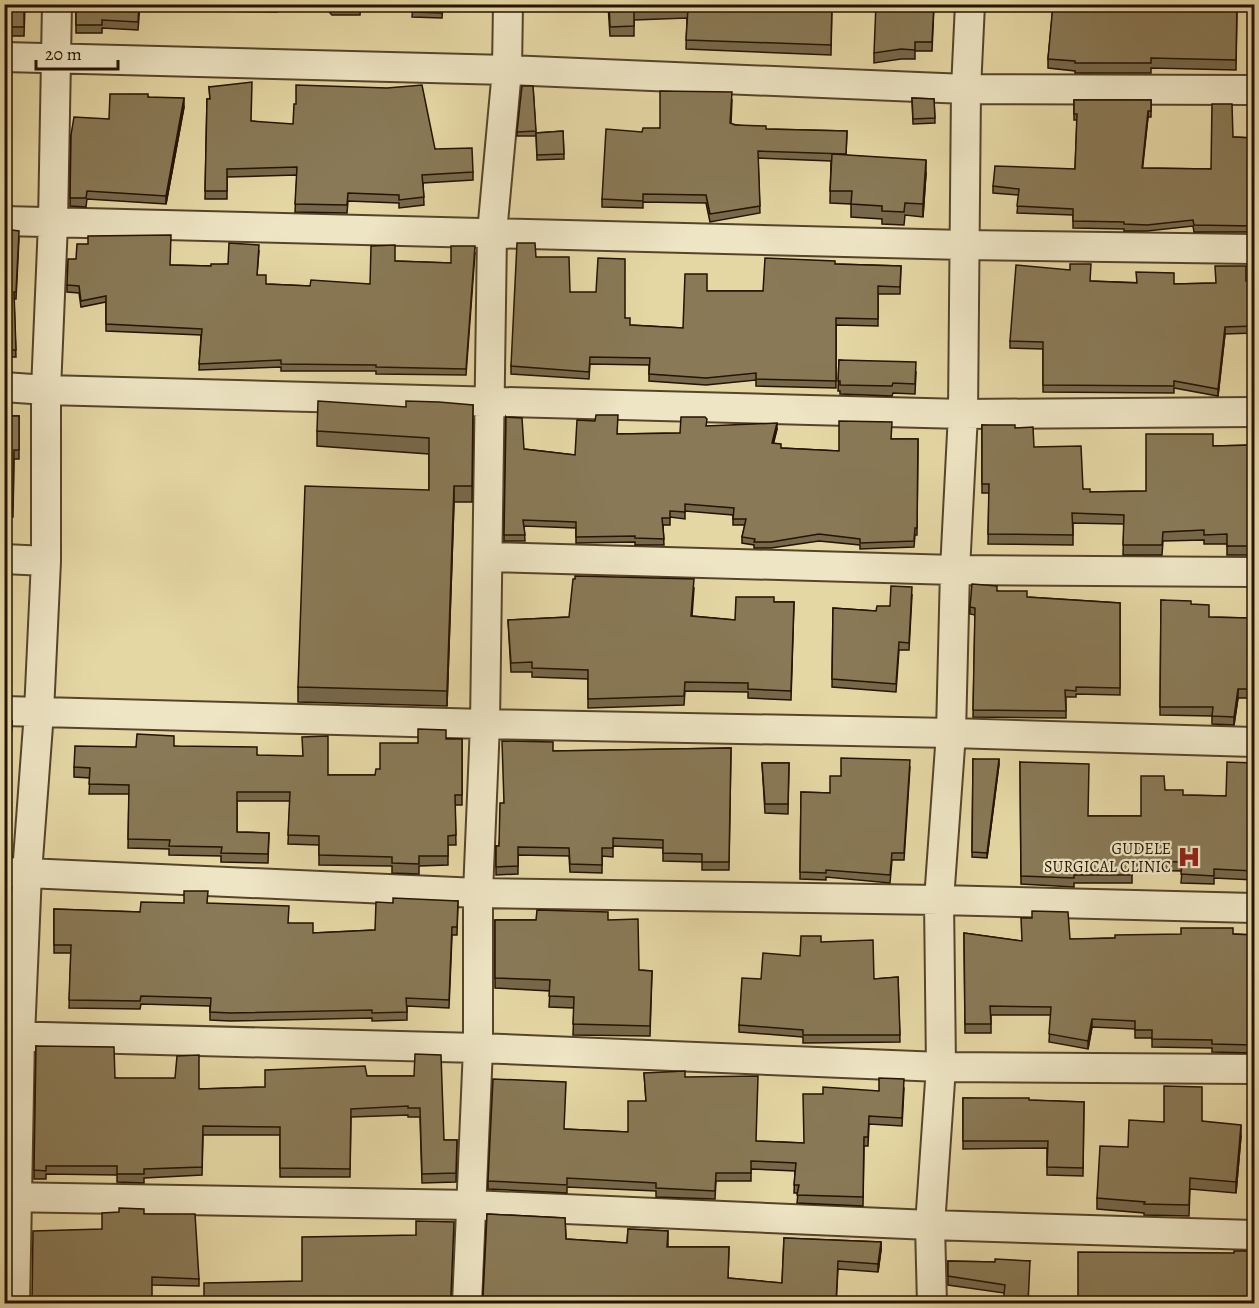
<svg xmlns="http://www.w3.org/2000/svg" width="1259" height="1308" font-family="Alegreya,serif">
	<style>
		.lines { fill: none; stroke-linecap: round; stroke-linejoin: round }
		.street-casing { stroke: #55442a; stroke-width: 32 }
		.street { stroke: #eee5c4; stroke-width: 28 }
		.wall { fill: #76684a; stroke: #251301; stroke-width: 1.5 }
		.shaded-wall { fill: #60553c; stroke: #251301; stroke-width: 1.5 }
		.building { fill: #897956; stroke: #251301; stroke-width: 1.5 }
		.labels { text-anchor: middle; stroke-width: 4.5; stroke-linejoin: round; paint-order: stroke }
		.poi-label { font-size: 16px; fill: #251301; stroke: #eee5c4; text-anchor: end }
	</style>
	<rect width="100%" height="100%" fill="#e5d7a4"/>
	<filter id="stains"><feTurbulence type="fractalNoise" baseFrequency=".00333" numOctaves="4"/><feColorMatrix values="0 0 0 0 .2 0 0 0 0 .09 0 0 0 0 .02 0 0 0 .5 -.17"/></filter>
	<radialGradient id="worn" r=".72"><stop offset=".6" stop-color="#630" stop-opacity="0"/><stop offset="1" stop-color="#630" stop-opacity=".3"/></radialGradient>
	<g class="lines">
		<g class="street-casing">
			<path id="street" d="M 4,57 L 507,70 L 966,89 L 1254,90
				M 4,221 L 965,245 L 1254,249
				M 4,387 L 46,390 L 963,414 L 1254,412
				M 489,557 L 955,570 L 1254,572
				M 4,559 L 46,561
				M 4,711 L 485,724 L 951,733 L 1254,742
				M 4,872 L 478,893 L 939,900 L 1254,908
				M 4,1036 L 478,1048 L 941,1067 L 1254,1069
				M 4,1197 L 472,1205 L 930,1225 L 1254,1235
				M 15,1304 L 20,1036 L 27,873 L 39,712 L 46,561 L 46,390 L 53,223 L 57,4
				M 467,1304 L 478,1048 L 478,893 L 485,724 L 492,233 L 507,70 L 508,4
				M 932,1304 L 930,1225 L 941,1067 L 939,900 L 951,733 L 955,570 L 963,414 L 966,89 L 970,4"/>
		</g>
		<use href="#street" class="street"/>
	</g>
	<path class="wall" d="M 4,4 L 25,4 L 24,36 L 4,36 Z
		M 76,4 L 140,4 L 138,30 L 102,28 L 102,33 L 76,33 Z
		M 216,4 L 277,4 L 277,12 L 218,11 Z
		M 330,4 L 361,4 L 360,15 L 332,15 L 330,13 Z
		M 413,4 L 443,4 L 442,18 L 412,17 Z
		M 608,4 L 832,4 L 831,55 L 686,49 L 687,18 L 634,20 L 634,36 L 610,36 Z
		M 934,4 L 932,51 L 915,51 L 915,59 L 901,59 L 874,63 L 874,53 Z
		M 1048,4 L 1254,4 L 1254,9 L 1237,9 L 1236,70 L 1151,68 L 1151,73 L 1075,73 L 1075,71 L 1048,68 L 1048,59 L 1053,8 Z
		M 533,86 L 536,136 L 517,136 L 517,132 Z
		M 209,87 L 252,121 L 435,149 L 473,172 L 473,180 L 423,183 L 424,205 L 399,208 L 399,203 L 348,201 L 347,213 L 295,212 L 297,175 L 227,177 L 227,199 L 205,199 L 207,99 L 210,99 Z
		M 148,97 L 184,107 L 166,204 L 87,199 L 86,207 L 70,206 L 71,135 L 109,119 Z
		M 912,98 L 934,99 L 935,123 L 913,124 Z
		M 732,100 L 731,124 L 766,129 L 847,131 L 846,155 L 926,173 L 923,217 L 905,215 L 904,225 L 882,224 L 882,219 L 851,217 L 851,204 L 830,203 L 831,161 L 758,158 L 760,213 L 710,222 L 706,203 L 643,202 L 643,208 L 602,207 L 602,199 L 642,132 L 660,128 Z
		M 1074,100 L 1151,100 L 1151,117 L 1148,117 L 1142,168 L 1211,169 L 1233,137 L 1254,138 L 1254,232 L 1194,232 L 1193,226 L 1147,231 L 1124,231 L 1124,229 L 1073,228 L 1073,215 L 1017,213 L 1019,195 L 993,193 L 993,186 L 1075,169 L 1077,120 L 1074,120 Z
		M 563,131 L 564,159 L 537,160 L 536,133 Z
		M 4,229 L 19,238 L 16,299 L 14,299 L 16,357 L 4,357 Z
		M 259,251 L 257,275 L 266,284 L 310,286 L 370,284 L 395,261 L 451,263 L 475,253 L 466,375 L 376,374 L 376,371 L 281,371 L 281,367 L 199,370 L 201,335 L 106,331 L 106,302 L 81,307 L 79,293 L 67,292 L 67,285 L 170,265 L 211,266 L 228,264 Z
		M 536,257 L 570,292 L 625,318 L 630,325 L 683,328 L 707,291 L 763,291 L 835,264 L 901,266 L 900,294 L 878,294 L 878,326 L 836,325 L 836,388 L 756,386 L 756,380 L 706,385 L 649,381 L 649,365 L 590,364 L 589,379 L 511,374 L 511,366 Z
		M 1254,280 L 1254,333 L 1225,334 L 1218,396 L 1174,388 L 1174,393 L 1043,392 L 1043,349 L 1010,348 L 1010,341 L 1090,281 L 1174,284 L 1216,283 Z
		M 839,360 L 916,372 L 915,394 L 893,393 L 892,396 L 840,394 L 840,391 L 838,391 Z
		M 473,405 L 472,502 L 454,502 L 447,706 L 298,702 L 298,687 L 429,490 L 429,454 L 317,446 L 317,431 L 406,407 Z
		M 4,416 L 19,416 L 19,459 L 14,459 L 13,517 L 4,516 Z
		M 506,417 L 524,449 L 575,455 L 617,434 L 680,433 L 707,426 L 777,429 L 773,443 L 781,448 L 839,451 L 891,439 L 918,439 L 917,535 L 915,535 L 914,547 L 860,549 L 860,545 L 819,541 L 771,548 L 754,548 L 754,545 L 742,543 L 742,537 L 745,525 L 733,525 L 733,515 L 685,511 L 685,519 L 670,517 L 670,525 L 663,525 L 664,545 L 635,545 L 635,542 L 576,543 L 576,528 L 524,526 L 525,541 L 504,541 Z
		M 982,425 L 1015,428 L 1034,447 L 1083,489 L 1090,492 L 1146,491 L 1213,446 L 1254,445 L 1254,539 L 1249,539 L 1249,555 L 1227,555 L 1227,544 L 1204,544 L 1204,540 L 1163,541 L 1162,555 L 1123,555 L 1124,524 L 1073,523 L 1073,545 L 988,544 L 989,493 L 982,493 Z
		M 694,588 L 692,616 L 735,620 L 774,602 L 794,602 L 791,700 L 748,698 L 748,692 L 685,691 L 684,705 L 588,708 L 588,679 L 532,677 L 532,672 L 511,672 L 508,620 L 569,617 Z
		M 997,591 L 1027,597 L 1120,603 L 1120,695 L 1076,694 L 1076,697 L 1066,697 L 1066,718 L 973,717 L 975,615 L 970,614 L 970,607 Z
		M 912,595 L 909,650 L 899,650 L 896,692 L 832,687 L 833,608 L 876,611 L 890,606 Z
		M 1161,600 L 1191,604 L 1209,617 L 1248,618 L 1250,698 L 1238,698 L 1234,725 L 1212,724 L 1212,716 L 1160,715 Z
		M 4,720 L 12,721 L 8,790 L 6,790 L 6,833 L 4,833 Z
		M 446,739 L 462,739 L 462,805 L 455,805 L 456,845 L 448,845 L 448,865 L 419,866 L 419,874 L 392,873 L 392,866 L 319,865 L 319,845 L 288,844 L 290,801 L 237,801 L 237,832 L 269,833 L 268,863 L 221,862 L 221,856 L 169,855 L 169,849 L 128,848 L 129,794 L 89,794 L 90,778 L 74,777 L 74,767 L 136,747 L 174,746 L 257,755 L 328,775 L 375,775 L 380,769 L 418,743 Z
		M 731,748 L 729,870 L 702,870 L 702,862 L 663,861 L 663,848 L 613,846 L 613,857 L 602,856 L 602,873 L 570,872 L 569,856 L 518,855 L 518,874 L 496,875 L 496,846 L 499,846 L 503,803 L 553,751 Z
		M 973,759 L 999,764 L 987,858 L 972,857 Z
		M 1020,762 L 1088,816 L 1141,816 L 1165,790 L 1183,795 L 1226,796 L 1254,763 L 1254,880 L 1214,878 L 1214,884 L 1181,883 L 1182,871 L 1132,870 L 1132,883 L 1074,883 L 1074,887 L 1021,884 Z
		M 762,763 L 789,763 L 788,814 L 765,813 Z
		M 910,767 L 904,860 L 892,860 L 890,883 L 826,877 L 826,880 L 800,879 L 801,792 L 830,793 L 841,776 Z
		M 458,901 L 457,935 L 452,935 L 449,1008 L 407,1006 L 407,1020 L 372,1021 L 372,1018 L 230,1021 L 210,1020 L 210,1006 L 141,1004 L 140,1009 L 69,1008 L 71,953 L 54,953 L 54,909 L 140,912 L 207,903 L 288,923 L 313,933 L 375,930 L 393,903 Z
		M 495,920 L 608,920 L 639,970 L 652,971 L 650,1036 L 573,1035 L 574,1008 L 549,1007 L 550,991 L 495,988 Z
		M 964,933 L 1021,941 L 1233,934 L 1254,935 L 1254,1053 L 1212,1052 L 1212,1048 L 1152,1047 L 1152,1038 L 1135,1038 L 1135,1029 L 1092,1027 L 1088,1049 L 1049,1042 L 1051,1015 L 991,1015 L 991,1033 L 965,1033 Z
		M 821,942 L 874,979 L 898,977 L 900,1042 L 803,1043 L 803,1037 L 739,1032 L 739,1025 L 761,979 L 800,956 Z
		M 36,1046 L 115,1078 L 199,1089 L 265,1087 L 367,1076 L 414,1076 L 444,1140 L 457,1140 L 456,1182 L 422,1183 L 420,1117 L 408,1117 L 408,1115 L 351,1117 L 350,1177 L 280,1177 L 280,1135 L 203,1135 L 202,1175 L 144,1178 L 144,1183 L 117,1182 L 117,1175 L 46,1174 L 46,1179 L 34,1179 Z
		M 644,1073 L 685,1077 L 756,1141 L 804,1143 L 879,1091 L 904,1088 L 902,1126 L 869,1124 L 868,1146 L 864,1146 L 863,1206 L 797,1203 L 798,1193 L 794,1193 L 795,1171 L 751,1169 L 751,1181 L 716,1181 L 715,1199 L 656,1197 L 656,1191 L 567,1187 L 567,1193 L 488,1189 L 488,1181 L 564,1129 L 628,1132 L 646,1101 Z
		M 963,1098 L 1084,1102 L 1083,1176 L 1047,1175 L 1047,1148 L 963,1149 Z
		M 1202,1121 L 1241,1136 L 1236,1193 L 1190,1189 L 1189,1216 L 1144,1215 L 1144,1213 L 1097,1209 L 1097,1198 L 1128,1147 L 1164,1122 Z
		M 1252,1125 L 1254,1125 L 1254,1153 L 1251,1153 Z
		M 144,1214 L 199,1279 L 199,1286 L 152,1285 L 102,1229 Z
		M 487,1214 L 565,1218 L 566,1239 L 627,1243 L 628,1229 L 668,1231 L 668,1247 L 729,1247 L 728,1278 L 782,1283 L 784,1238 L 881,1242 L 881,1250 L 878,1272 L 838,1269 L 836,1304 L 480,1304 L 483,1297 Z
		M 948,1261 L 995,1262 L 1030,1261 L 1004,1293 L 948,1285 Z"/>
	<path class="shaded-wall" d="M 184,98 L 184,107 L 166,204 L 166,196 Z
		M 1148,111 L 1148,117 L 1142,174 L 1142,168 Z
		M 926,160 L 926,173 L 923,217 L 923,204 Z
		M 1225,327 L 1225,334 L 1218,396 L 1218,389 Z
		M 777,423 L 777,429 L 772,450 L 772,443 Z
		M 454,486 L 454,502 L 447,706 L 447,691 Z
		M 1238,689 L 1238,698 L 1234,725 L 1234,717 Z
		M 999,759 L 999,764 L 987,858 L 987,853 Z
		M 1092,1019 L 1092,1027 L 1088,1049 L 1088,1041 Z
		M 1241,1125 L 1241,1136 L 1236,1193 L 1236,1182 Z
		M 881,1242 L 881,1250 L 878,1272 L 878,1264 Z"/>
	<path class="building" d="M 4,4 L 24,4 L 24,27 L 4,27 Z
		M 76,4 L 139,4 L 138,22 L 102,20 L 102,25 L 76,25 Z
		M 218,4 L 277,4 L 277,6 Z
		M 330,4 L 361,4 L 360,10 L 332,10 L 330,8 Z
		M 413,4 L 443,4 L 442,13 L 412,12 Z
		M 609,4 L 832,4 L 831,45 L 686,40 L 688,8 L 634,10 L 634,26 L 610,27 Z
		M 876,4 L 934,4 L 932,42 L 915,42 L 915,50 L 901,49 L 874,53 Z
		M 1053,4 L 1237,4 L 1236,60 L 1151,58 L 1151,63 L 1075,63 L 1075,61 L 1048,59 Z
		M 252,82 L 251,121 L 293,124 L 294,104 L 296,104 L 296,85 L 387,88 L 422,85 L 435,149 L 472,148 L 473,172 L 422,175 L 424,197 L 399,200 L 399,195 L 348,193 L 347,205 L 295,204 L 297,167 L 227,169 L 227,191 L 205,191 L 207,99 L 210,99 L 209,87 Z
		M 522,86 L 533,86 L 536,131 L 517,132 Z
		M 660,91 L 732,92 L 730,123 L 735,125 L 766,126 L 766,129 L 847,131 L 846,154 L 758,151 L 760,206 L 710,214 L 706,195 L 643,194 L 643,201 L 602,199 L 606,129 L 642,132 L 643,128 L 660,128 Z
		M 110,94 L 148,94 L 148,97 L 184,98 L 166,196 L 87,191 L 86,198 L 70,198 L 71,135 L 74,117 L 109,119 Z
		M 912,98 L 934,99 L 935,118 L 913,119 Z
		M 1074,100 L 1151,100 L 1151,111 L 1148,111 L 1142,168 L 1211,169 L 1212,104 L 1232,104 L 1233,137 L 1254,138 L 1254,226 L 1194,225 L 1193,220 L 1147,225 L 1124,224 L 1124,222 L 1073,221 L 1073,209 L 1017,206 L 1019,189 L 993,186 L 995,166 L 1075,169 L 1077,114 L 1074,114 Z
		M 563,131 L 564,154 L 537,155 L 536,133 Z
		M 832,154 L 926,160 L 923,204 L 905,203 L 904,212 L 882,211 L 882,206 L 851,204 L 852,191 L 830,191 Z
		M 4,229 L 19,231 L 16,292 L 14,292 L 16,350 L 4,350 Z
		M 171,235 L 170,265 L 211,266 L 211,264 L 228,264 L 229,243 L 259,245 L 257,275 L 266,275 L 266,284 L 310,286 L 311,280 L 370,284 L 371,246 L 395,245 L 395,261 L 451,263 L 451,246 L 475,246 L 466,369 L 376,367 L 376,365 L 281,364 L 281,360 L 199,364 L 202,329 L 106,324 L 106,296 L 81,301 L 79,286 L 67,285 L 68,259 L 76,259 L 77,244 L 88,244 L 88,236 Z
		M 517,243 L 535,243 L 536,257 L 569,257 L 570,292 L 596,292 L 598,258 L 625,259 L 625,318 L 630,318 L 630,325 L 683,328 L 685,274 L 707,274 L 707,291 L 763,291 L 765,258 L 835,261 L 835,264 L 901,266 L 900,287 L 878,286 L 878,319 L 836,318 L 836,381 L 756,379 L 756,373 L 706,378 L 649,374 L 650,358 L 590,357 L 589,372 L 511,366 Z
		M 1070,264 L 1091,264 L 1090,281 L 1137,283 L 1136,272 L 1174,273 L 1174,284 L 1216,283 L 1215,266 L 1246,266 L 1246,281 L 1254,280 L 1254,326 L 1225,327 L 1218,389 L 1174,381 L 1174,386 L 1043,385 L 1043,342 L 1010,341 L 1016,265 L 1070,270 Z
		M 839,360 L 916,362 L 915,384 L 893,383 L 892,386 L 840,385 L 840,381 L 838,381 Z
		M 318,401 L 406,407 L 406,401 L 439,402 L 473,405 L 472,486 L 454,486 L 447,691 L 298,687 L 305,486 L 429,490 L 429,438 L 317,431 Z
		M 596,415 L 618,415 L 617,434 L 680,433 L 681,417 L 705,417 L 707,419 L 706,426 L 777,423 L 772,443 L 781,444 L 781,448 L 839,451 L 839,421 L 892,422 L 891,439 L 918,439 L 917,528 L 915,528 L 914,541 L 860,543 L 860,539 L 819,534 L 771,542 L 754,542 L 755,539 L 742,537 L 746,519 L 733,519 L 734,508 L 685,504 L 685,512 L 670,511 L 670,518 L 662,518 L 664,539 L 635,538 L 635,536 L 576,537 L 576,522 L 523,520 L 525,535 L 504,535 L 506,417 L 522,418 L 524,449 L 575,455 L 577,420 L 595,421 Z
		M 4,416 L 19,416 L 19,450 L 14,450 L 13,507 L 4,507 Z
		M 982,425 L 1015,425 L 1015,428 L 1033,427 L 1034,447 L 1081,446 L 1083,489 L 1090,489 L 1090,492 L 1146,491 L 1146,434 L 1213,434 L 1213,446 L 1254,445 L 1254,529 L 1249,529 L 1249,546 L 1227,546 L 1227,534 L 1204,535 L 1204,530 L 1163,532 L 1162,545 L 1123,545 L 1124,515 L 1072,513 L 1073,535 L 988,534 L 989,484 L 982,484 Z
		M 575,576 L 694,579 L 691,616 L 735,620 L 736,597 L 774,597 L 774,602 L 794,602 L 791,691 L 748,689 L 748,683 L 685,682 L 684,696 L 588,699 L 588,670 L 532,668 L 532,662 L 511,663 L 508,620 L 569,617 L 573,579 L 575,579 Z
		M 972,584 L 997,586 L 997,591 L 1027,591 L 1027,597 L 1120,603 L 1120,688 L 1076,687 L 1076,691 L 1065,690 L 1066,711 L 973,710 L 975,608 L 970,607 Z
		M 891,586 L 912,587 L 909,643 L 899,642 L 896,684 L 832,679 L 833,608 L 876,611 L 877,606 L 890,606 Z
		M 1161,600 L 1191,601 L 1191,604 L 1209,605 L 1209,617 L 1248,618 L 1250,689 L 1238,689 L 1234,717 L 1212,716 L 1213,707 L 1160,707 Z
		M 4,630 L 7,631 L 5,670 L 4,670 Z
		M 4,720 L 12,721 L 8,784 L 6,783 L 6,826 L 4,826 Z
		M 418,729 L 446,730 L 446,739 L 462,739 L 462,795 L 455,795 L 456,835 L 448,836 L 448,856 L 419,856 L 419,864 L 392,863 L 392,857 L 319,855 L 319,836 L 288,835 L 290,792 L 237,792 L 237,832 L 269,833 L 268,854 L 221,853 L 222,847 L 169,846 L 170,840 L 128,839 L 129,785 L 89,784 L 90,768 L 74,767 L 75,746 L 136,747 L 137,734 L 174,736 L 174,746 L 257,747 L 257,755 L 303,756 L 302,737 L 328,736 L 328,775 L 375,775 L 376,769 L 380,769 L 380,743 L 418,743 Z
		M 502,741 L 553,742 L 553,751 L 731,748 L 729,862 L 702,862 L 702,854 L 663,853 L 663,840 L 613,838 L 613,848 L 602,848 L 602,865 L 570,864 L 569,848 L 518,847 L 518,866 L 496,867 L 496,846 L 499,846 L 500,803 L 504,803 Z
		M 841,758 L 910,760 L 904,853 L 892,853 L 890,875 L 826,870 L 826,873 L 800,872 L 801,792 L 830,793 L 830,776 L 841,776 Z
		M 973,759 L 999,759 L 987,853 L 972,852 Z
		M 1020,762 L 1089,764 L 1088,816 L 1141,816 L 1141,776 L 1164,776 L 1165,790 L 1183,790 L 1183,795 L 1226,796 L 1227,762 L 1254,763 L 1254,871 L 1214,869 L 1214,876 L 1181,874 L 1182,862 L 1132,861 L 1132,875 L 1074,875 L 1074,878 L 1021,876 Z
		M 762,763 L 789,763 L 788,804 L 765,804 Z
		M 184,891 L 208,891 L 207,903 L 289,906 L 288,923 L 313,923 L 313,933 L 375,930 L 376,902 L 393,903 L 393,898 L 458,901 L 457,927 L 452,927 L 449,1000 L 406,998 L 407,1012 L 372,1013 L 372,1010 L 230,1013 L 210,1012 L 211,998 L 141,996 L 140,1001 L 69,1000 L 71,945 L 54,945 L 54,909 L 140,912 L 141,902 L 184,903 Z
		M 537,910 L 608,912 L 608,920 L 638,919 L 639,970 L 652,971 L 650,1026 L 573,1024 L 574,997 L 549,996 L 550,980 L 495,978 L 495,920 L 536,920 Z
		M 1032,911 L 1068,912 L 1070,939 L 1115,938 L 1115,935 L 1181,934 L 1181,928 L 1233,928 L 1233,934 L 1254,935 L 1254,1045 L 1212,1044 L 1212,1040 L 1152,1039 L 1152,1030 L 1135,1030 L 1135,1021 L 1092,1019 L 1088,1041 L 1049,1034 L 1051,1007 L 990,1006 L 991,1024 L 965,1024 L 964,933 L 1022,941 L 1021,918 L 1032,918 Z
		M 801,936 L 821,936 L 821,942 L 873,940 L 874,979 L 898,977 L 900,1035 L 803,1035 L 803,1030 L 739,1025 L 742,978 L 761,979 L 763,953 L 800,956 Z
		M 36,1046 L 114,1047 L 115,1078 L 175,1078 L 177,1056 L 199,1055 L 199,1089 L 265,1087 L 265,1070 L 365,1066 L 367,1076 L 414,1076 L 415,1054 L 441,1055 L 444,1140 L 457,1140 L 456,1173 L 422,1174 L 420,1108 L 408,1108 L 408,1106 L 351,1109 L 350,1169 L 280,1168 L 280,1127 L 203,1126 L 202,1167 L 144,1169 L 144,1174 L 117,1174 L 117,1166 L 46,1166 L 46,1171 L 34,1170 Z
		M 685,1071 L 685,1077 L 758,1076 L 756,1141 L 804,1143 L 803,1094 L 823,1094 L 823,1087 L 879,1091 L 879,1078 L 904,1079 L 902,1118 L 869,1116 L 868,1137 L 864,1137 L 863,1197 L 797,1195 L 799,1185 L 794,1185 L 796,1163 L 751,1161 L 751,1173 L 716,1173 L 715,1191 L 656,1188 L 656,1183 L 567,1178 L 567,1185 L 488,1181 L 493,1079 L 566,1082 L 564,1129 L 628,1132 L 628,1101 L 646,1101 L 644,1073 Z
		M 1164,1086 L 1202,1087 L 1202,1121 L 1241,1125 L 1236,1182 L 1190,1178 L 1189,1205 L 1144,1204 L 1145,1202 L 1097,1198 L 1100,1146 L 1128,1147 L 1129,1120 L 1164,1122 Z
		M 963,1098 L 1029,1098 L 1029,1100 L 1084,1102 L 1083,1168 L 1047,1167 L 1048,1141 L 963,1141 Z
		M 1252,1125 L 1254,1125 L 1254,1145 L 1251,1145 Z
		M 119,1208 L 144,1209 L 144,1214 L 195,1214 L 199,1279 L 152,1277 L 152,1304 L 32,1304 L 33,1231 L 102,1229 L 102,1213 L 119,1212 Z
		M 487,1214 L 565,1218 L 566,1239 L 627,1243 L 628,1229 L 668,1231 L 667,1247 L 729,1247 L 728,1278 L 782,1283 L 784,1238 L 881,1242 L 878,1264 L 838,1261 L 836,1304 L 480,1304 L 483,1297 Z
		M 416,1221 L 454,1222 L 451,1295 L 454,1304 L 204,1304 L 204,1283 L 302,1281 L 302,1237 L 416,1235 Z
		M 1234,1251 L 1254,1251 L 1254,1304 L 1078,1304 L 1078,1252 L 1234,1253 Z
		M 995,1259 L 1030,1261 L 1028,1304 L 1003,1304 L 1005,1285 L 948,1276 L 948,1261 L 995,1262 Z"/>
	<defs>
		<g id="hospital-bare" transform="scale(1.8)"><path d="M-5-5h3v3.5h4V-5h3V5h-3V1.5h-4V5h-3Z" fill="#8f2418" stroke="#eee5c4" stroke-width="2.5" paint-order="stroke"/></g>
	</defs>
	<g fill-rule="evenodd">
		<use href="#hospital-bare" x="1189" y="857"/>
	</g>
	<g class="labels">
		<g class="poi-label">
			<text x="1171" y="854">GUDELE<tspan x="1171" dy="18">SURGICAL CLINIC</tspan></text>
		</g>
	</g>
	<rect width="1259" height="1308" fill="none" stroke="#e5d7a4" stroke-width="24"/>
	<rect x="6" y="6" width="1247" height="1296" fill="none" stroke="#251301" stroke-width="3"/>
	<rect x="12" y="12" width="1235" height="1284" fill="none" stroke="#251301" stroke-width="1.5"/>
	<path d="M36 60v9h82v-9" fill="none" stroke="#251301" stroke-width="3"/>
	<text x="45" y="60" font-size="18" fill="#251301" stroke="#eee5c4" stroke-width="4.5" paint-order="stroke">20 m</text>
	<rect width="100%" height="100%" filter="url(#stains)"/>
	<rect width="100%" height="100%" fill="url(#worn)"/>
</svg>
